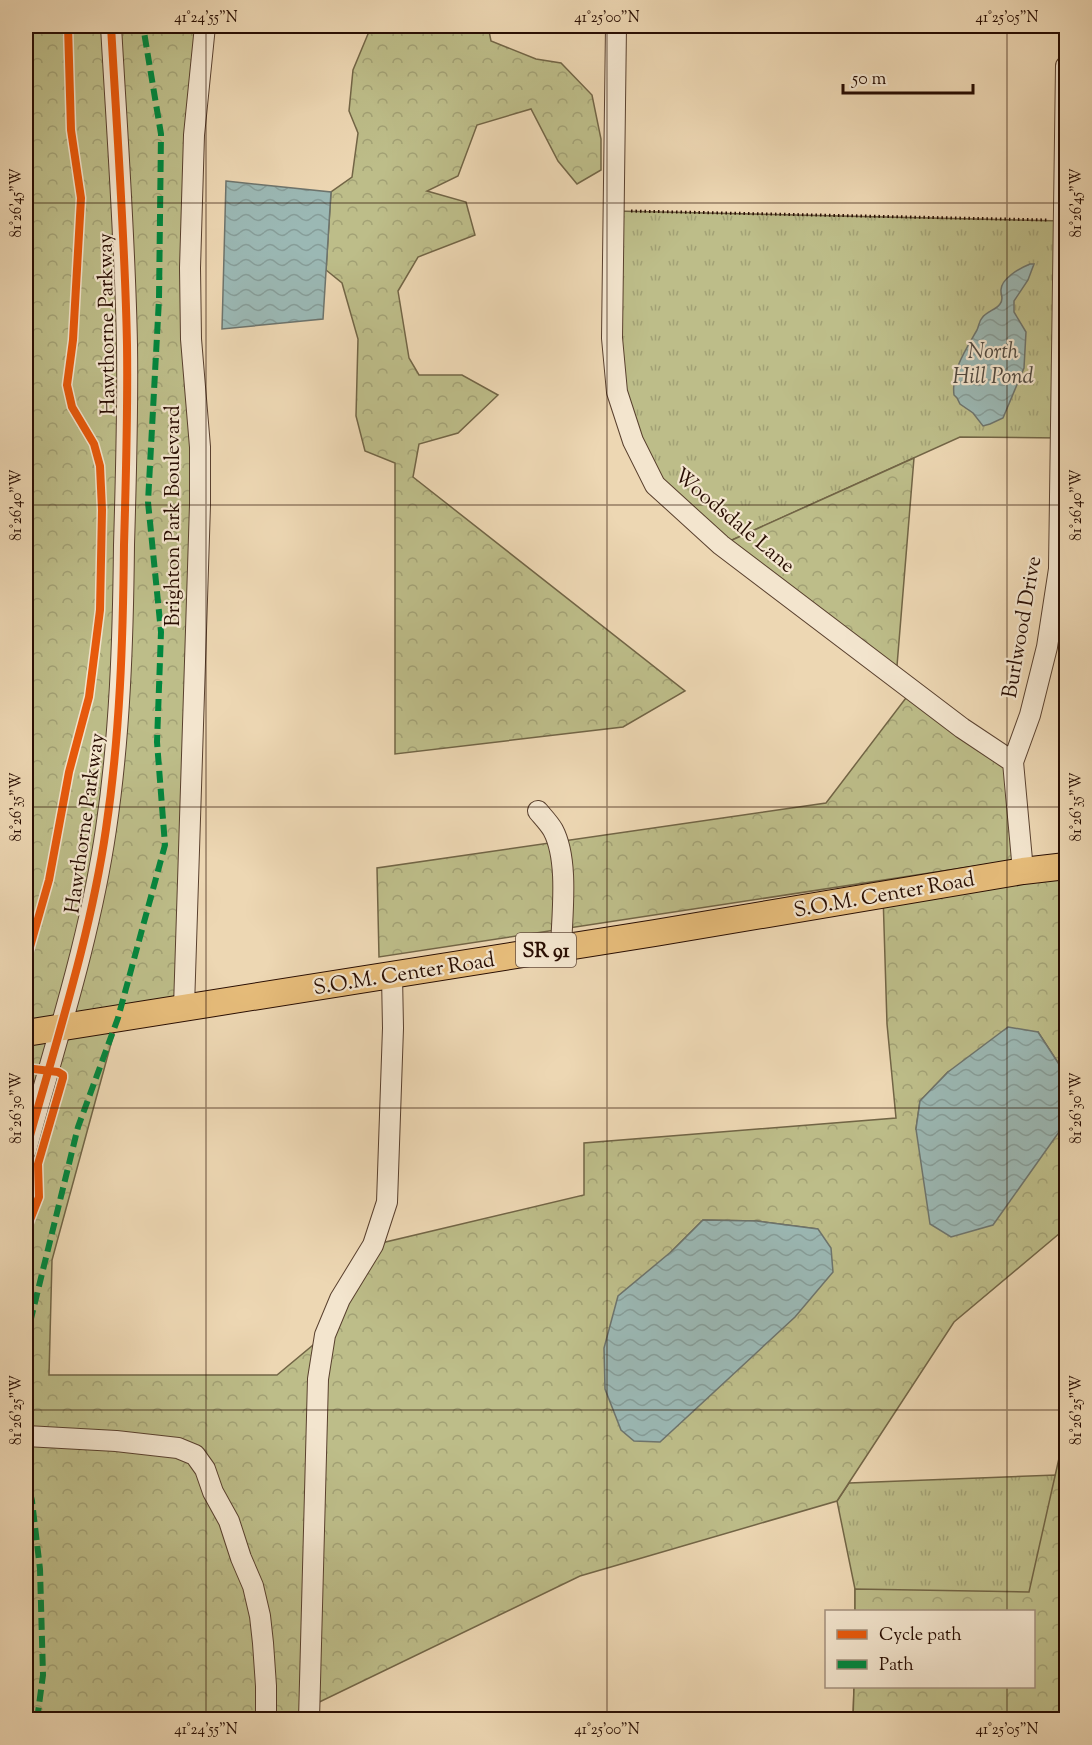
<svg xmlns="http://www.w3.org/2000/svg" width="1092" height="1745" font-family="'Sorts Mill Goudy',serif">
	<style>
		.grass { fill: url(#grass-tufts); stroke: #726546; stroke-width: 1.5 }
		.forest { fill: url(#forest-crowns); stroke: #726546; stroke-width: 1.5; fill-rule: evenodd }
		.water { fill: url(#water-waves); stroke: #6d746d; stroke-width: 1.5 }
		.lines { fill: none; stroke-linecap: round; stroke-linejoin: round }
		.minor-casing { stroke: #59402e; stroke-width: 22 }
		.major-casing { stroke: #280d02; stroke-width: 28 }
		.path { stroke: #280d02; stroke-width: 3; stroke-dasharray: 1.5 3; stroke-linecap: butt }
		.minor { stroke: #f3e5ce; stroke-width: 20 }
		.major { stroke: #e6bc7a; stroke-width: 26 }
		.quiet { stroke: #00873e; stroke-width: 6; stroke-dasharray: 12 6; stroke-linecap: butt }
		.cycleway-casing { stroke: #f3e5ce; stroke-width: 11 }
		.cycleway { stroke: #e8590c; stroke-width: 8 }
		.ticks { fill: none; stroke: #280d02; stroke-width: 1.5; stroke-opacity: 0.45 }
		.labels { text-anchor: middle; stroke-width: 4.5; stroke-linejoin: round; paint-order: stroke }
		.shield { fill: #f3e5ce; stroke: #654e3f; stroke-width: 1.5 }
		.shield-label { font-size: 20px; font-weight: bold; fill: #280d02 }
		.street-label { font-size: 21px; fill: #280d02; stroke: #f3e5ce }
		.water-label { font-size: 22px; font-style: italic; fill: #504940; stroke: #f3e5ce }
		.neatline { fill: none; stroke: #280d02; stroke-width: 2 }
		.ticks-label { font-size: 15px; text-anchor: middle; fill: #280d02 }
	</style>
	<defs>
		<pattern id="grass-tufts" width="24" height="20" patternUnits="userSpaceOnUse" patternTransform="scale(1.5)"><rect width="24" height="20" fill="#bdbd89"/><path d="M3 7l-1-3M5 7V3M7 7l1-3M15 17l-1-3M17 17v-4M19 17l1-3" fill="none" stroke="#a2a175"/></pattern>
		<pattern id="forest-crowns" width="20" height="18" patternUnits="userSpaceOnUse" patternTransform="scale(1.5)"><rect width="20" height="18" fill="#bdbd89"/><path d="M2 6a3 3 0 1 1 6 0M12 15a3 3 0 1 1 6 0" fill="none" stroke="#a2a175"/></pattern>
		<pattern id="water-waves" width="16" height="10" patternUnits="userSpaceOnUse" patternTransform="scale(1.5)"><rect width="16" height="10" fill="#9bb8b4"/><path d="M0 5q4-4 8 0t8 0" fill="none" stroke="#869d99"/></pattern>
	</defs>
	<rect width="100%" height="100%" fill="#edd7b3"/>
	<filter id="stains"><feTurbulence type="fractalNoise" baseFrequency=".00333" numOctaves="4"/><feColorMatrix values="0 0 0 0 .2 0 0 0 0 .09 0 0 0 0 .02 0 0 0 .5 -.17"/></filter>
	<radialGradient id="worn" r=".72"><stop offset=".6" stop-color="#630" stop-opacity="0"/><stop offset="1" stop-color="#630" stop-opacity=".3"/></radialGradient>
	<path class="grass" d="M 614,211 L 1064,221 L 1061,438 L 960,437 L 721,545 L 655,485 L 617,392 Z
		M 1056,1475 L 1030,1592 L 1066,1719 L 853,1719 L 854,1687 L 1034,1686 L 1034,1612 L 855,1611 L 855,1589 L 837,1501 L 849,1483 Z"/>
	<path class="forest" d="M 26,26 L 205,26 L 194,135 L 200,447 L 184,1007 L 118,1018 L 52,1260 L 49,1375 L 277,1375 L 325,1335 L 373,1245 L 584,1195 L 584,1143 L 896,1118 L 887,1024 L 883,894 L 1066,866 L 1066,1075 L 1038,1032 L 948,1072 L 920,1101 L 916,1129 L 1059,1132 L 1066,1085 L 1066,1228 L 954,1322 L 837,1501 L 580,1576 L 309,1707 L 309,1719 L 26,1720 ZM 703,1220 L 757,1221 L 818,1229 L 672,1251 Z
		M 367,26 L 488,26 L 491,41 L 536,59 L 561,63 L 592,95 L 601,139 L 601,170 L 577,184 L 558,161 L 531,109 L 477,125 L 458,176 L 427,191 L 466,202 L 475,235 L 418,257 L 398,291 L 409,358 L 419,375 L 462,375 L 498,395 L 458,433 L 419,444 L 413,477 L 685,691 L 623,727 L 395,754 L 395,463 L 365,451 L 356,416 L 358,339 L 342,283 L 326,270 L 331,192 L 352,177 L 358,133 L 349,111 L 353,70 L 368,34 Z
		M 914,458 L 896,678 L 721,545 Z
		M 912,690 L 1013,762 L 1022,859 L 379,957 L 377,868 L 826,803 Z
		M 1066,1427 L 1066,1719 L 853,1719 L 854,1687 L 1034,1686 L 1034,1612 L 855,1611 L 855,1589 L 1029,1592 Z"/>
	<path class="water" d="M 226,181 L 331,192 L 323,319 L 222,329 Z
		M 1030,264 L 1034,264 L 1028,280 L 1014,301 L 1014,312 L 1026,332 L 1024,368 L 1003,418 L 990,424 L 983,426 L 973,413 L 960,404 L 957,398 L 954,395 C 951,371 966,349 977,330 C 979,326 979,321 982,318 C 987,311 996,310 1000,304 C 1004,299 1001,296 1001,291 C 1000,279 1020,268 1030,264 Z
		M 1008,1027 L 1038,1032 L 1066,1075 L 1066,1085 L 1059,1132 L 993,1225 L 951,1237 L 930,1224 L 916,1129 L 920,1101 L 948,1072 Z
		M 703,1220 L 757,1221 L 818,1229 L 831,1248 L 833,1272 L 795,1317 L 660,1442 L 634,1441 L 621,1430 L 605,1389 L 604,1348 L 618,1296 L 672,1251 Z"/>
	<g class="lines">
		<g class="minor-casing">
			<path id="minor" d="M 616,26 L 612,338 L 617,392 L 633,441 L 655,485 L 721,545 L 962,728 L 1013,762 L 1023,871
				M 1013,762 L 1030,715 L 1047,647 L 1059,569 L 1066,66
				M 538,811 C 543,817 549,823 553,830 C 569,860 562,914 561,948
				M 184,1007 L 200,505 L 200,447 L 191,339 L 190,268 L 194,135 L 205,26
				M 26,1150 C 55,1044 90,939 106,829 C 120,735 123,640 124,545 C 126,478 128,411 127,345 C 125,238 117,132 111,26
				M 26,1436 L 116,1441 L 178,1448 L 195,1455 L 205,1469 L 213,1492 L 229,1521 L 241,1558 L 253,1586 L 260,1616 L 263,1643 L 266,1686 L 266,1720
				M 309,1720 L 318,1379 L 325,1335 L 340,1299 L 373,1245 L 387,1202 L 393,1028 L 392,975"/>
		</g>
		<g class="major-casing">
			<path id="major" d="M 26,1033 L 655,933 L 1023,871 L 1066,866"/>
		</g>
		<path class="path" d="M 631,211 L 1047,220"/>
		<use href="#minor" class="minor"/>
		<use href="#major" class="major"/>
		<path class="quiet" d="M 26,1339 L 78,1127 L 118,1018 L 165,845 L 157,742 L 161,632 L 148,502 L 159,299 L 161,134 L 143,26
			M 26,1475 L 32,1501 L 40,1569 L 43,1675 L 37,1720"/>
		<g class="cycleway-casing">
			<path id="cycleway" d="M 26,961 L 49,880 L 69,772 L 89,697 L 100,610 L 102,510 L 100,466 L 94,444 L 72,407 L 67,385 L 73,340 L 81,198 L 71,130 L 68,26
				M 26,1068 L 58,1072 L 63,1075 L 63,1078 L 38,1164 L 39,1197 L 26,1230
				M 26,1150 C 55,1044 90,939 106,829 C 120,735 123,640 124,545 C 126,478 128,411 127,345 C 125,238 117,132 111,26"/>
		</g>
		<use href="#cycleway" class="cycleway"/>
	</g>
	<path class="ticks" d="M 206,26 L 206,1720M 607,26 L 607,1720M 1007,26 L 1007,1612M 26,203 L 1066,203M 26,505 L 1066,505M 26,807 L 1066,807M 26,1108 L 1066,1108M 26,1410 L 1066,1410M 1007,1686 L 1007,1720M 26,1712 L 1066,1712"/>
	<g class="labels">
		<rect class="shield" x="516" y="933" width="60" height="34" rx="4.5"/>
		<g class="shield-label">
			<text x="546" y="957">SR 91</text>
		</g>
		<g class="street-label">
			<text transform="translate(106 324) rotate(-91)" y="7">Hawthorne Parkway</text>
			<text transform="translate(172 516) rotate(-90)" y="7">Brighton Park Boulevard</text>
			<text transform="translate(735 520) rotate(40)" y="7">Woodsdale Lane</text>
			<text transform="translate(1021 627) rotate(-80)" y="7">Burlwood Drive</text>
			<text transform="translate(84 823) rotate(-82)" y="7">Hawthorne Parkway</text>
			<text transform="translate(884 894) rotate(-10)" y="7">S.O.M. Center Road</text>
			<text transform="translate(404 973) rotate(-9)" y="7">S.O.M. Center Road</text>
		</g>
		<g class="water-label">
			<text x="993" y="358">North<tspan x="993" dy="25">Hill Pond</tspan></text>
		</g>
	</g>
	<rect width="1092" height="1745" fill="none" stroke="#edd7b3" stroke-width="66"/>
	<rect x="825" y="1610" width="210" height="78" fill="#f3e5ce" stroke="#a28f7c" stroke-width="1.5"/>
	<rect x="837" y="1630" width="30" height="9" fill="#e8590c" stroke="#a28f7c" stroke-width="1.5"/>
	<text x="879" y="1640" font-size="18" fill="#280d02">Cycle path</text>
	<rect x="837" y="1660" width="30" height="9" fill="#00873e" stroke="#a28f7c" stroke-width="1.5"/>
	<text x="879" y="1670" font-size="18" fill="#280d02">Path</text>
	<path d="M843 84v9h130v-9" fill="none" stroke="#280d02" stroke-width="3"/>
	<text x="852" y="84" font-size="18" fill="#280d02" stroke="#f3e5ce" stroke-width="4.5" paint-order="stroke">50 m</text>
	<rect x="33" y="33" width="1026" height="1679" class="neatline"/>
	<g class="ticks-label">
		<text x="206" y="22">41°24'55"N</text>
		<text x="607" y="22">41°25'00"N</text>
		<text x="1007" y="22">41°25'05"N</text>
		<text transform="translate(1076 203) rotate(-90)" y="5">81°26'45"W</text>
		<text transform="translate(16 203) rotate(-90)" y="5">81°26'45"W</text>
		<text transform="translate(16 505) rotate(-90)" y="5">81°26'40"W</text>
		<text transform="translate(1076 505) rotate(-90)" y="5">81°26'40"W</text>
		<text transform="translate(1076 807) rotate(-90)" y="5">81°26'35"W</text>
		<text transform="translate(16 807) rotate(-90)" y="5">81°26'35"W</text>
		<text transform="translate(16 1108) rotate(-90)" y="5">81°26'30"W</text>
		<text transform="translate(1076 1108) rotate(-90)" y="5">81°26'30"W</text>
		<text transform="translate(1076 1410) rotate(-90)" y="5">81°26'25"W</text>
		<text transform="translate(16 1410) rotate(-90)" y="5">81°26'25"W</text>
		<text x="206" y="1734">41°24'55"N</text>
		<text x="607" y="1734">41°25'00"N</text>
		<text x="1007" y="1734">41°25'05"N</text>
	</g>
	<rect width="100%" height="100%" filter="url(#stains)"/>
	<rect width="100%" height="100%" fill="url(#worn)"/>
</svg>
